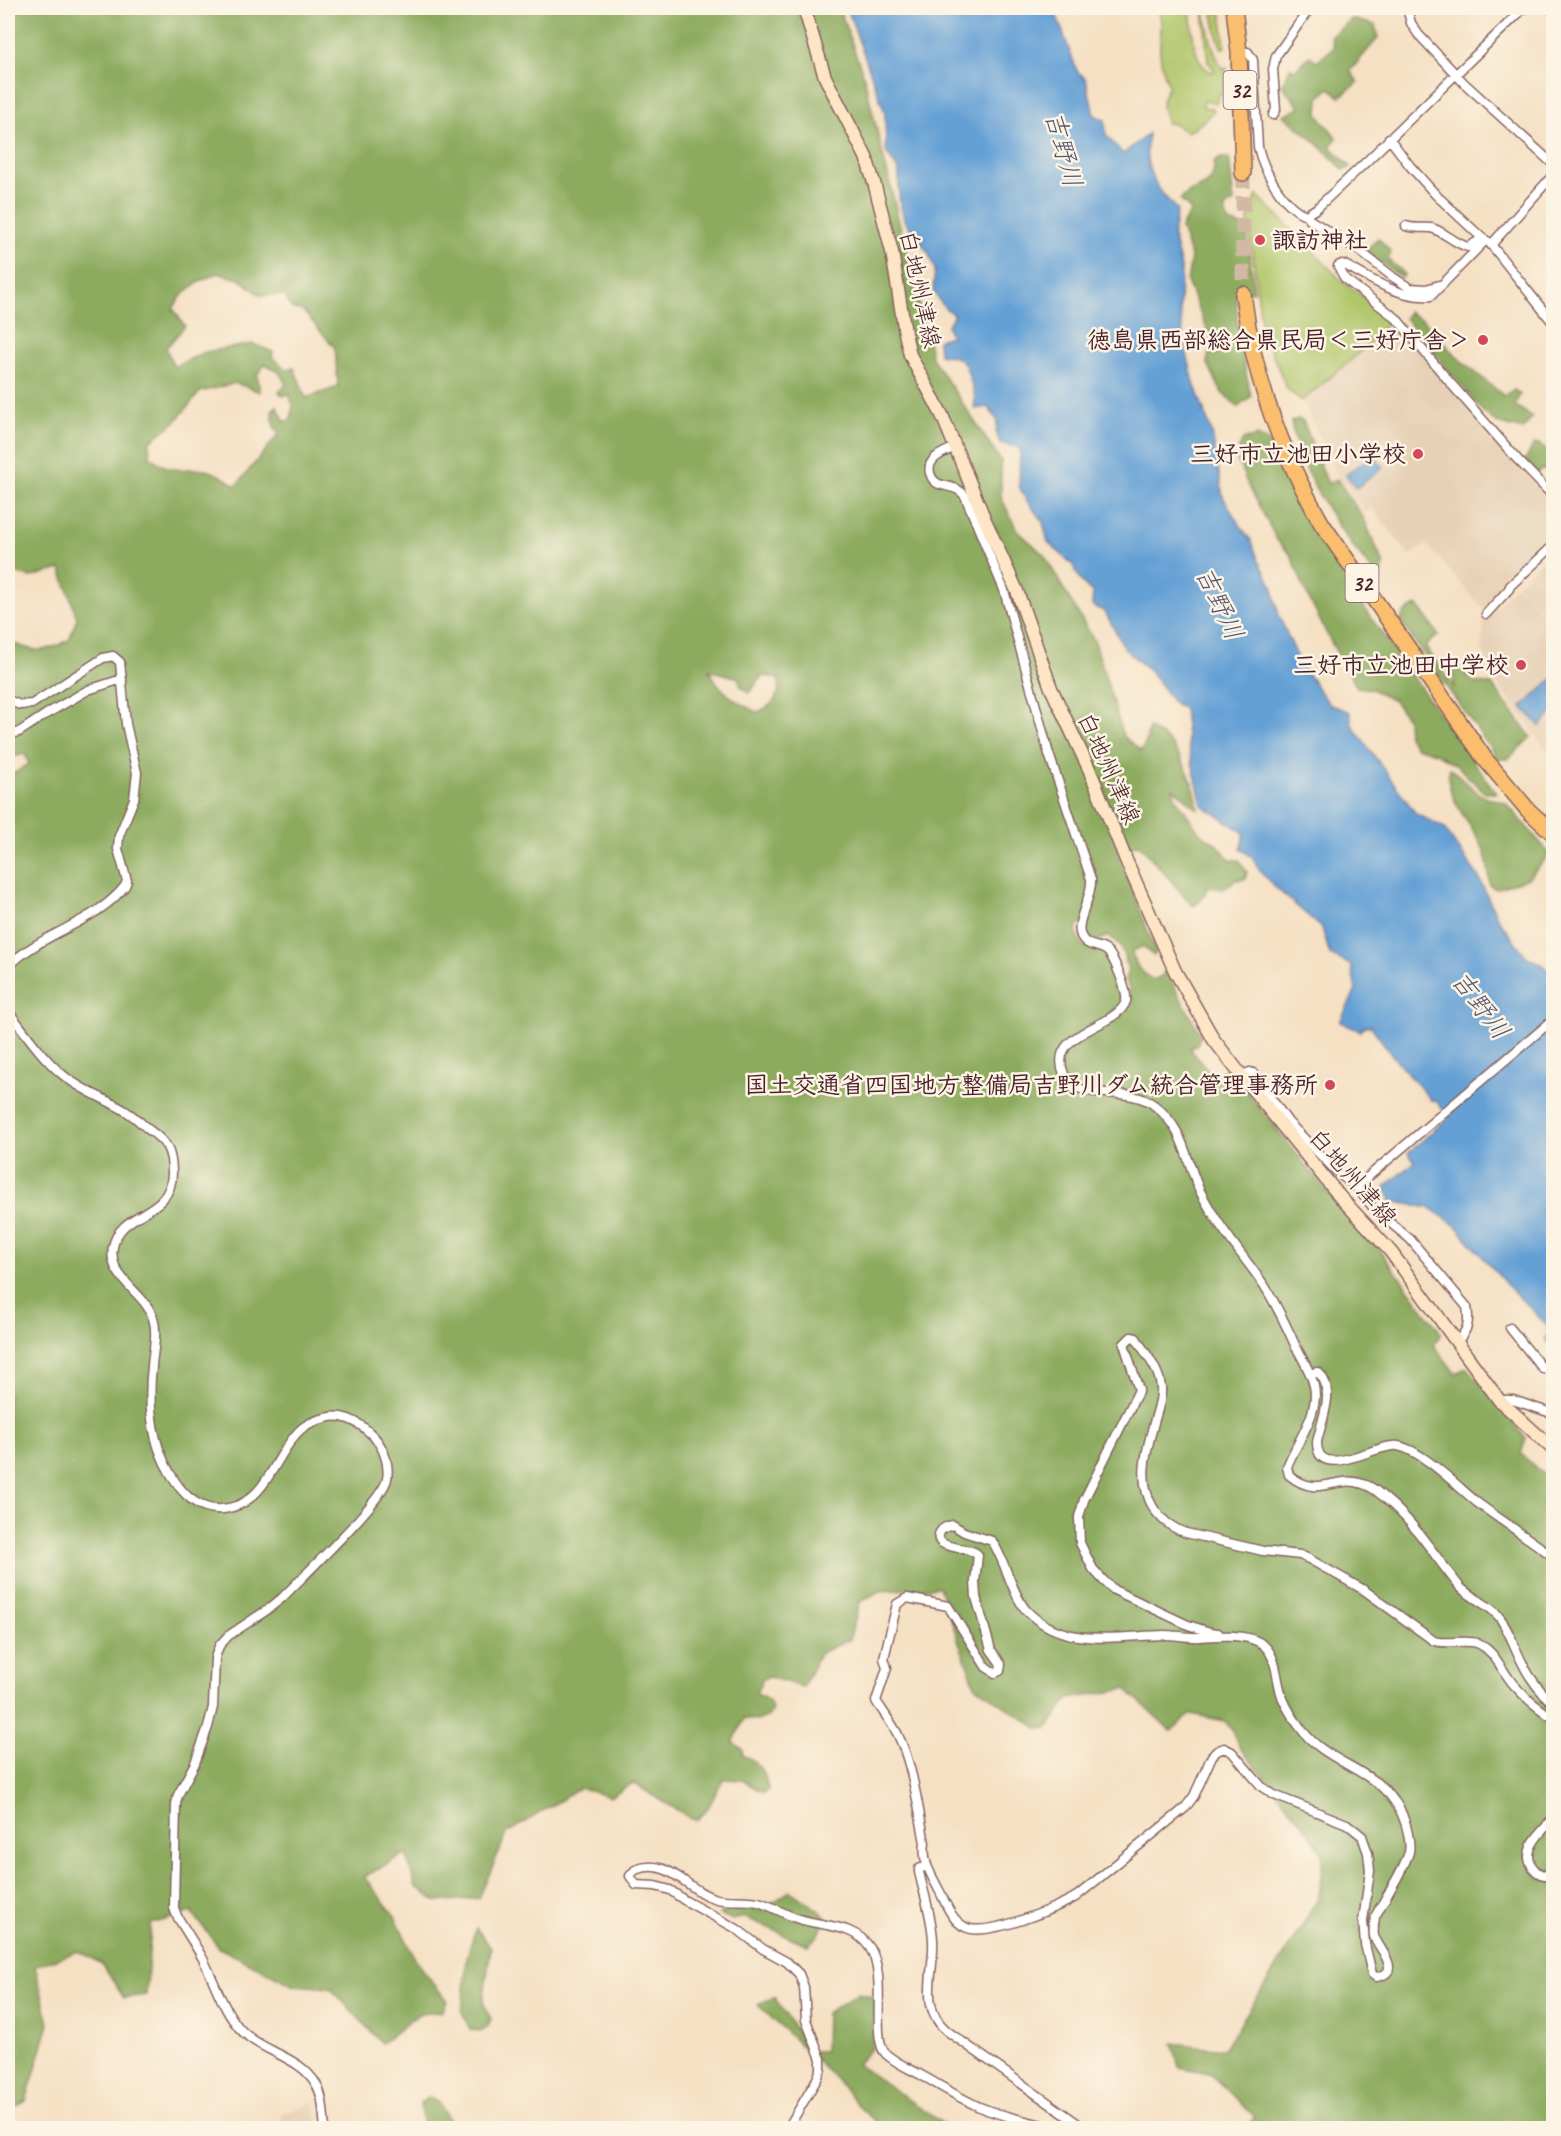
<svg xmlns="http://www.w3.org/2000/svg" width="1561" height="2136" font-family="Caveat,'Klee One',sans-serif">
	<style>
		.built { fill: #e7d0b5 }
		.green { fill: #b0c66a; stroke: #7d724a; stroke-width: 1.5 }
		.forest { fill: #8cab5e; stroke: #6b6544; stroke-width: 1.5; fill-rule: evenodd }
		.water { fill: #65a0d5; stroke: #586080; stroke-width: 1.5 }
		.lines { fill: none; stroke-linecap: round; stroke-linejoin: round }
		.highway-tunnel { stroke: #d3b9a5; stroke-width: 15; stroke-dasharray: 15 8; stroke-linecap: butt }
		.street-casing { stroke: #866360; stroke-width: 11 }
		.secondary-casing { stroke: #866360; stroke-width: 15 }
		.highway-casing { stroke: #866360; stroke-width: 18 }
		.street { stroke: #fff; stroke-width: 8 }
		.secondary { stroke: #fde5c5; stroke-width: 12 }
		.highway { stroke: #fbbe6e; stroke-width: 15 }
		.poi-dot { fill: #d1495b; stroke: #fcf5e5; stroke-width: 2 }
		.labels { text-anchor: middle; stroke-width: 5; stroke-linejoin: round; paint-order: stroke }
		.shield { fill: #fcf5e5; stroke: #7f5f63; stroke-width: 1.5 }
		.shield-label { font-size: 22px; font-weight: bold; fill: #4a1f2b }
		.poi-label { font-size: 24px; font-weight: bold; fill: #4a1f2b; stroke: #fcf5e5; text-anchor: end }
		.street-label { font-size: 24px; fill: #4a1f2b; stroke: #fcf5e5 }
		.water-label { font-size: 26px; font-style: italic; fill: #55536f; stroke: #fcf5e5 }
	</style>
	<rect width="100%" height="100%" fill="#fcf5e5"/>
	<filter id="ink" filterUnits="userSpaceOnUse"><feTurbulence type="fractalNoise" baseFrequency=".0167" numOctaves="2"/><feDisplacementMap in="SourceGraphic" scale="12" xChannelSelector="R" yChannelSelector="G"/><feConvolveMatrix kernelMatrix="1 2 1 2 8 2 1 2 1" color-interpolation-filters="sRGB"/></filter>
	<filter id="wash" filterUnits="userSpaceOnUse"><feTurbulence type="fractalNoise" baseFrequency=".008" numOctaves="4" result="noise"/><feDisplacementMap in="SourceGraphic" scale="24" xChannelSelector="R" yChannelSelector="G"/><feGaussianBlur stdDeviation="1.35" result="paint"/><feColorMatrix in="noise" values="0 0 0 0 0 0 0 0 0 0 0 0 0 0 0 0 0 1.4 0 .05"/><feComposite in="paint" operator="in"/></filter>
	<g filter="url(#wash)">
		<rect width="100%" height="100%" fill="#f5e0c3"/>
		<path class="built" d="M 1398,323 L 1488,433 L 1553,502 L 1553,540 L 1511,581 L 1506,576 L 1501,580 L 1507,589 L 1490,607 L 1482,608 L 1427,544 L 1410,556 L 1372,508 L 1366,513 L 1338,476 L 1303,402 L 1353,358 L 1358,357 Z
			M 1553,549 L 1553,623 L 1518,584 Z
			M 1517,584 L 1553,625 L 1553,758 L 1494,680 L 1482,649 L 1484,619 Z
			M 314,2102 L 318,2128 L 283,2128 L 281,2114 Z"/>
		<path class="green" d="M 1158,8 L 1190,8 C 1193,28 1191,62 1211,72 L 1215,71 L 1208,61 L 1203,8 C 1208,26 1212,54 1223,69 L 1227,68 L 1222,91 L 1216,103 L 1204,101 L 1203,107 L 1213,109 L 1214,111 L 1194,129 L 1186,132 L 1175,124 L 1167,123 C 1161,106 1159,102 1169,86 C 1164,75 1161,64 1160,52 C 1159,37 1164,23 1158,8 Z
			M 1212,8 L 1221,8 L 1225,47 L 1222,48 L 1218,40 Z
			M 1257,195 L 1342,281 L 1391,317 C 1375,344 1327,379 1302,401 L 1287,389 L 1262,329 L 1248,219 Z"/>
		<path class="forest" d="M 8,8 L 839,8 L 864,77 L 932,358 L 1001,461 L 1001,497 L 1017,530 L 1044,555 L 1095,642 L 1123,736 L 1141,751 L 1146,742 L 1149,728 C 1155,732 1164,736 1169,742 C 1184,759 1196,787 1198,809 L 1173,788 L 1175,797 L 1200,833 L 1217,844 L 1230,860 L 1239,860 L 1247,872 L 1245,879 L 1235,880 L 1224,889 L 1208,887 L 1201,901 L 1193,906 L 1139,844 L 1117,851 L 1156,952 L 1154,956 L 1143,946 L 1131,952 L 1138,967 L 1151,980 L 1158,978 L 1165,973 L 1169,977 L 1201,1035 L 1197,1044 L 1190,1049 L 1209,1071 L 1216,1075 L 1228,1068 L 1329,1194 L 1375,1244 L 1441,1333 L 1434,1345 L 1455,1373 L 1467,1368 L 1526,1438 L 1521,1454 L 1553,1483 L 1553,2128 L 1245,2128 L 1255,2117 L 1209,2073 L 1179,2067 L 1173,2043 L 1224,2049 L 1285,1954 L 1319,1897 L 1323,1853 L 1302,1823 L 1240,1748 L 1234,1733 L 1225,1721 L 1191,1714 L 1171,1731 L 1126,1689 L 1068,1699 L 1048,1728 L 1039,1729 L 975,1686 L 939,1587 L 879,1591 L 860,1602 L 849,1640 L 820,1653 L 803,1687 L 769,1677 L 763,1679 L 756,1693 L 769,1701 L 772,1709 L 769,1716 L 757,1721 L 744,1718 L 733,1743 L 742,1749 L 743,1756 C 757,1758 767,1777 768,1790 L 764,1793 L 742,1780 L 723,1779 L 709,1806 L 697,1820 L 692,1819 L 633,1783 L 610,1797 L 580,1788 L 507,1833 L 479,1898 L 437,1902 L 415,1886 L 406,1853 L 364,1877 L 395,1916 L 415,1959 L 447,2001 L 442,2011 L 420,2013 L 382,2043 L 330,1988 L 293,1985 L 219,1948 L 192,1912 L 151,1924 L 146,1995 L 124,1998 L 102,1964 L 79,1951 L 35,1966 L 49,2024 L 26,2101 L 8,2112 L 8,777 L 29,764 L 25,754 L 8,758 L 8,641 C 35,653 43,654 69,640 L 77,618 L 61,569 L 31,577 L 9,572 L 8,573 ZM 218,273 L 239,279 L 261,295 L 284,295 L 291,308 L 303,311 L 335,348 L 338,387 L 306,398 L 294,368 L 287,370 L 272,357 L 273,352 L 253,344 L 205,352 L 174,367 L 166,348 L 185,326 L 173,309 C 182,290 199,281 218,273 ZM 265,364 L 279,372 L 286,385 L 279,392 L 283,396 L 289,394 L 293,405 L 291,419 L 285,422 L 277,406 L 272,410 L 274,427 L 279,434 L 236,486 C 226,479 217,472 205,470 C 178,466 175,477 150,456 L 149,442 L 175,422 L 200,392 L 236,383 L 260,392 L 257,375 ZM 709,670 L 739,678 L 740,685 L 749,693 L 762,676 L 774,677 L 779,681 C 781,696 770,709 756,712 C 734,700 721,693 709,670 ZM 1084,922 C 1085,931 1086,937 1094,942 L 1108,936 C 1123,944 1124,955 1128,971 L 1125,978 L 1129,988 L 1130,1001 L 1112,1012 C 1117,1007 1123,1003 1122,995 C 1122,985 1110,961 1103,953 C 1086,947 1079,949 1076,928 Z
			M 1352,19 L 1375,25 L 1378,38 L 1350,71 L 1358,82 L 1340,97 L 1329,88 L 1319,98 L 1318,115 L 1337,138 L 1330,146 L 1351,167 L 1344,170 L 1318,144 L 1283,115 L 1300,108 L 1282,85 L 1290,68 L 1295,70 L 1310,56 L 1317,62 L 1334,47 L 1331,36 Z
			M 1221,158 L 1229,158 L 1234,202 L 1225,208 L 1228,222 L 1246,227 L 1254,291 L 1236,295 L 1238,334 L 1251,397 L 1238,407 L 1222,393 L 1207,362 L 1212,341 L 1187,282 L 1191,257 L 1181,228 L 1191,210 L 1180,200 C 1194,182 1215,194 1214,162 Z
			M 1378,238 L 1391,252 L 1388,260 L 1401,270 L 1404,275 L 1402,278 L 1366,251 Z
			M 1408,312 L 1424,321 L 1458,358 L 1504,396 L 1514,390 L 1520,394 L 1515,405 L 1532,417 L 1523,430 L 1497,423 L 1484,413 L 1405,318 Z
			M 1298,419 L 1303,421 L 1328,484 L 1337,479 L 1363,517 L 1384,565 L 1380,580 C 1343,536 1302,480 1291,422 Z
			M 1257,436 L 1269,442 C 1296,507 1334,564 1374,622 C 1414,679 1455,736 1496,793 L 1485,793 L 1456,765 L 1436,753 L 1416,747 L 1408,737 L 1407,718 L 1394,701 L 1372,689 L 1357,687 L 1333,646 L 1307,595 L 1291,555 L 1277,540 L 1246,481 L 1238,461 L 1239,448 L 1243,440 Z
			M 1534,444 L 1539,444 L 1552,455 L 1553,477 L 1545,469 L 1536,473 L 1525,461 Z
			M 1417,605 L 1439,635 L 1425,646 L 1455,688 L 1451,667 L 1452,661 L 1473,682 L 1492,685 L 1531,737 L 1508,759 L 1498,759 L 1400,621 L 1405,612 Z
			M 1450,768 C 1462,777 1471,789 1484,797 C 1492,801 1500,798 1507,804 L 1550,854 L 1528,878 L 1496,889 L 1490,886 C 1489,873 1488,860 1483,848 C 1473,825 1441,794 1450,768 Z
			M 790,1891 L 821,1912 L 826,1918 L 818,1935 L 808,1945 L 744,1917 L 733,1920 L 719,1914 C 735,1904 747,1904 765,1908 Z
			M 476,1928 L 491,1948 L 483,2002 L 491,2019 L 488,2026 L 481,2032 L 470,2029 L 462,2012 L 467,1957 Z
			M 859,1993 L 875,1997 L 872,2048 L 857,2064 L 949,2128 L 884,2128 L 863,2111 L 835,2078 L 758,2005 L 774,1997 L 810,2051 L 825,2051 L 826,2013 Z
			M 430,2097 L 438,2103 L 454,2128 L 423,2128 L 420,2103 Z"/>
		<path class="water" d="M 847,8 L 1054,8 L 1077,71 L 1086,79 L 1094,115 L 1105,120 L 1106,135 L 1123,154 L 1148,134 C 1142,166 1154,187 1177,210 L 1173,236 L 1181,267 L 1180,309 L 1184,342 L 1194,383 L 1212,433 L 1223,497 L 1237,521 L 1252,542 L 1258,559 L 1272,585 L 1279,616 L 1301,665 L 1329,704 L 1350,712 L 1352,725 L 1416,814 L 1443,827 L 1478,876 L 1498,919 L 1526,956 L 1543,965 L 1553,976 L 1553,1345 L 1550,1345 L 1545,1339 L 1548,1336 L 1547,1326 L 1543,1321 L 1507,1285 L 1456,1226 L 1430,1208 L 1391,1201 L 1385,1187 L 1415,1162 L 1408,1153 L 1449,1117 L 1436,1101 L 1432,1101 L 1392,1055 L 1371,1026 L 1364,1026 L 1360,1031 L 1340,1022 L 1356,990 L 1351,965 L 1330,955 L 1322,928 L 1276,888 L 1260,871 L 1252,857 L 1241,849 L 1244,833 L 1202,805 L 1188,745 L 1184,709 L 1173,702 L 1150,671 L 1125,649 L 1105,612 L 1092,605 L 1093,593 L 1081,581 L 1073,565 L 1048,542 L 1043,522 L 1025,498 L 1019,486 L 1020,448 L 1000,443 L 996,432 L 998,421 L 988,407 L 974,409 C 976,397 974,391 970,379 C 964,358 962,357 939,354 L 938,340 L 951,336 L 947,326 L 954,315 L 944,307 L 933,291 L 935,269 L 928,252 L 904,220 L 899,197 L 899,171 L 886,152 L 885,113 Z
			M 1373,455 L 1383,468 L 1356,488 L 1346,475 Z
			M 1553,678 L 1553,713 L 1540,726 L 1522,707 Z"/>
	</g>
	<g filter="url(#ink)">
		<g class="lines">
			<path class="highway-tunnel" d="M 1243,173 L 1243,294"/>
			<g class="street-casing">
				<path id="street" d="M 1407,8 L 1411,23 L 1418,34 L 1464,83 L 1554,165
					M 1550,8 L 1554,12
					M 1239,52 L 1248,52 L 1253,60 L 1258,147 C 1263,169 1283,207 1306,215 L 1317,208 L 1367,161 L 1524,8
					M 1273,115 L 1276,110 L 1273,69 L 1276,56 L 1310,8
					M 1389,138 L 1410,166 L 1436,195 L 1482,238 L 1489,242 L 1554,324
					M 1306,215 L 1310,220 L 1357,249 L 1393,277 L 1410,288 L 1426,289 L 1443,284
					M 1406,226 C 1415,229 1422,227 1431,228 C 1442,230 1455,244 1468,247 L 1482,239
					M 1485,241 L 1431,296 C 1400,299 1371,279 1345,265 L 1342,264 L 1338,266 L 1345,279 L 1396,318 L 1453,386 L 1518,460 L 1554,497
					M 1491,245 L 1554,174
					M 955,447 C 945,452 926,458 930,473 C 931,477 934,482 939,484 C 950,488 957,486 965,496 L 1004,590 L 1049,754 L 1091,879 C 1093,897 1074,922 1081,936 C 1087,948 1098,944 1107,951 C 1114,957 1128,992 1126,1001 C 1118,1028 1046,1031 1064,1074 C 1077,1104 1127,1084 1154,1105 C 1185,1129 1185,1159 1200,1191 C 1217,1225 1242,1254 1264,1285 C 1276,1304 1286,1325 1295,1345 C 1302,1358 1311,1372 1314,1386 C 1320,1414 1296,1442 1287,1467 L 1289,1475 C 1319,1500 1335,1474 1363,1484 C 1372,1486 1379,1493 1386,1499 C 1416,1524 1435,1557 1460,1587 C 1472,1599 1490,1604 1500,1618 C 1511,1634 1516,1652 1525,1668 C 1532,1682 1543,1694 1554,1705
					M 1486,614 L 1509,589 L 1510,586 L 1554,545
					M 8,700 L 20,705 L 32,704 L 103,658 L 113,656 L 120,662 L 126,724 L 137,773 L 134,799 L 119,836 L 118,849 L 127,881 L 125,886 C 95,924 41,932 8,967
					M 8,735 L 19,732 L 48,713 L 88,690 L 122,679
					M 8,1011 C 25,1032 42,1058 63,1075 C 82,1091 107,1099 127,1112 C 135,1117 141,1123 148,1129 C 155,1134 162,1139 167,1147 C 171,1155 172,1164 172,1173 C 172,1217 120,1209 113,1247 C 107,1278 145,1292 153,1318 C 158,1333 153,1350 152,1366 C 148,1402 151,1441 170,1473 C 183,1496 201,1514 229,1508 C 266,1501 275,1456 298,1432 C 305,1424 316,1420 326,1418 C 341,1413 357,1421 369,1432 C 382,1443 390,1462 387,1479 C 383,1501 301,1578 282,1598 L 267,1610 L 228,1636 L 219,1646 L 215,1658 L 213,1707 L 208,1727 L 195,1763 L 178,1795 L 176,1804 L 174,1908 L 177,1916 C 185,1930 195,1944 203,1959 C 214,1980 221,2005 236,2024 C 256,2052 299,2054 316,2084 C 324,2097 323,2114 325,2128
					M 1241,1075 L 1250,1072 L 1253,1073 L 1288,1122 L 1338,1173 L 1356,1187 L 1554,1019
					M 1356,1187 L 1377,1212 L 1410,1239 L 1467,1307 C 1470,1324 1467,1331 1456,1343
					M 1510,1328 L 1543,1369 L 1554,1368
					M 1310,1374 L 1318,1372 C 1337,1390 1321,1421 1317,1442 C 1317,1484 1378,1442 1398,1446 C 1422,1450 1459,1488 1479,1504 C 1504,1522 1529,1539 1554,1557
					M 1499,1400 L 1513,1400 L 1554,1414
					M 953,1525 L 964,1532 L 992,1541 C 1005,1560 1012,1594 1026,1610 C 1063,1649 1117,1636 1164,1635 C 1176,1635 1188,1638 1200,1637 C 1218,1636 1242,1633 1259,1642 C 1279,1653 1275,1680 1283,1699 C 1287,1708 1293,1718 1299,1726 C 1329,1770 1389,1767 1406,1825 C 1408,1834 1411,1844 1409,1852 C 1404,1870 1384,1899 1375,1917 C 1374,1923 1373,1929 1374,1936 C 1377,1946 1402,1971 1380,1976 C 1375,1978 1376,1977 1372,1974 L 1365,1944 L 1363,1921 L 1370,1871 L 1368,1853 L 1362,1836 L 1347,1824 L 1274,1795 L 1262,1787 L 1232,1752 L 1224,1748 L 1217,1751 L 1212,1756 L 1194,1796 L 1185,1808 L 1077,1896 C 1058,1908 985,1938 965,1927 C 951,1920 946,1903 939,1890 C 931,1874 922,1862 925,1843 C 918,1808 913,1764 897,1733 C 891,1722 883,1712 876,1701 L 887,1668 L 884,1658 L 897,1604 L 907,1598 L 948,1606 L 986,1667 L 995,1673 L 1000,1671 L 1001,1664 L 991,1650 L 976,1597 L 975,1582 L 978,1555 C 970,1545 931,1551 940,1532 C 943,1527 948,1526 953,1525 Z
					M 1218,1633 L 1210,1632 L 1188,1625 L 1114,1590 L 1104,1581 L 1093,1569 L 1080,1543 L 1079,1517 L 1084,1500 L 1139,1390 L 1124,1344 L 1131,1337 L 1136,1338 C 1145,1353 1160,1370 1161,1388 C 1162,1398 1158,1409 1155,1419 C 1147,1449 1136,1480 1154,1509 C 1162,1521 1172,1528 1186,1533 L 1263,1551 L 1300,1555 L 1309,1559 L 1364,1590 L 1434,1641 C 1449,1645 1464,1639 1477,1643 C 1495,1650 1502,1672 1514,1685 C 1526,1699 1540,1709 1554,1719
					M 1554,1818 C 1541,1832 1517,1853 1536,1871 C 1541,1876 1547,1876 1554,1874
					M 926,1866 L 919,1869 L 919,1872 C 924,1894 932,1917 933,1940 C 935,1972 918,2007 947,2031 L 1084,2128
					M 788,2128 L 817,2079 L 821,2069 L 821,2059 L 806,2020 L 804,1987 L 799,1974 L 787,1962 L 763,1949 L 737,1929 L 684,1900 L 670,1890 L 655,1886 L 636,1885 L 630,1876 L 635,1870 C 670,1856 687,1892 717,1899 C 731,1902 745,1899 758,1902 C 771,1905 783,1914 796,1918 C 821,1927 854,1923 870,1948 C 888,1976 870,2039 886,2054 C 896,2063 910,2069 921,2075 C 941,2086 961,2099 982,2108 C 1004,2117 1029,2121 1052,2128"/>
			</g>
			<g class="secondary-casing">
				<path id="secondary" d="M 804,8 L 825,77 L 866,157 L 875,186 L 892,252 L 905,333 L 910,355 L 942,415 L 985,520 L 1017,591 L 1051,688 L 1090,771 L 1126,860 L 1175,971 L 1214,1040 L 1241,1075 L 1341,1198 L 1391,1252 L 1499,1400 L 1554,1450"/>
			</g>
			<g class="highway-casing">
				<path id="highway" d="M 1234,8 L 1239,52 L 1243,173
					M 1243,294 C 1253,377 1281,452 1322,524 L 1485,759 L 1528,810 L 1554,834"/>
			</g>
			<use href="#street" class="street"/>
			<use href="#secondary" class="secondary"/>
			<use href="#highway" class="highway"/>
		</g>
	</g>
	<g class="poi-dot">
		<circle cx="1260" cy="240" r="6"/>
		<circle cx="1483" cy="340" r="6"/>
		<circle cx="1418" cy="454" r="6"/>
		<circle cx="1521" cy="665" r="6"/>
		<circle cx="1330" cy="1085" r="6"/>
	</g>
	<g class="labels">
		<g class="shield">
			<rect x="1223.5" y="71" width="33" height="38" rx="4.5"/>
			<rect x="1345.5" y="564" width="33" height="38" rx="4.5"/>
		</g>
		<g class="shield-label">
			<text x="1240" y="98">32</text>
			<text x="1362" y="591">32</text>
		</g>
		<g class="poi-label">
			<text x="1272" y="248" text-anchor="start">諏訪神社</text>
			<text x="1471" y="348">徳島県西部総合県民局＜三好庁舎＞</text>
			<text x="1406" y="462">三好市立池田小学校</text>
			<text x="1509" y="673">三好市立池田中学校</text>
			<text x="1318" y="1093">国土交通省四国地方整備局吉野川ダム統合管理事務所</text>
		</g>
		<g class="street-label">
			<text transform="translate(920 289) rotate(78)" y="8">白地州津線</text>
			<text transform="translate(1109 768) rotate(66)" y="8">白地州津線</text>
			<text transform="translate(1353 1177) rotate(49)" y="8">白地州津線</text>
		</g>
		<g class="water-label">
			<text transform="translate(1064 149) rotate(75)" y="9">吉野川</text>
			<text transform="translate(1220 603) rotate(65)" y="9">吉野川</text>
			<text transform="translate(1481 1005) rotate(53)" y="9">吉野川</text>
		</g>
	</g>
	<rect width="1561" height="2136" fill="none" stroke="#fcf5e5" stroke-width="30"/>
</svg>
